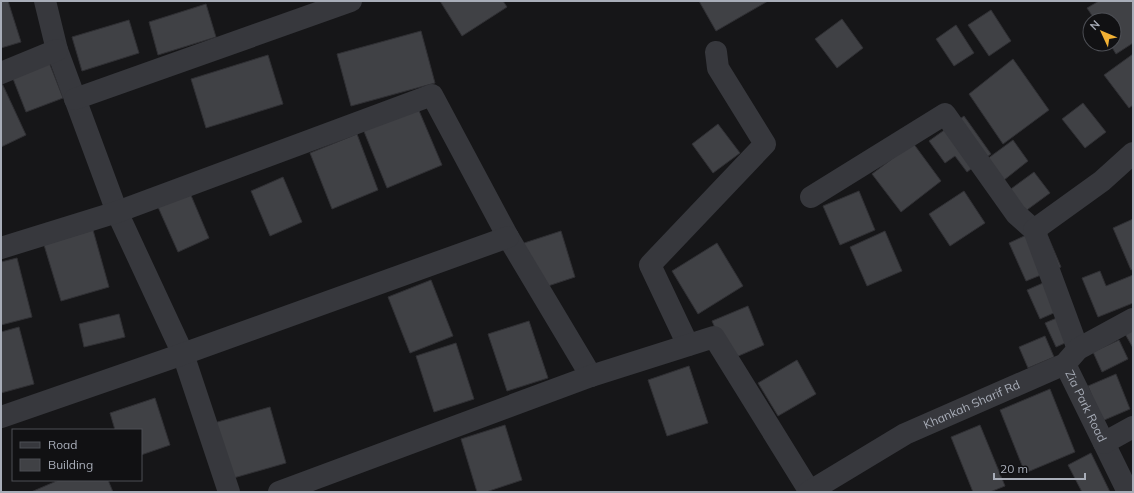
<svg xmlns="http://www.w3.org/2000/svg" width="1134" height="493" font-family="Mulish,sans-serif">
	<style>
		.building { fill: #404145; stroke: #303034 }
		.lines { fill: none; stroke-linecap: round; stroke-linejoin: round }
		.street { stroke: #37383d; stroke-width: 22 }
		.labels { text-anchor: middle; stroke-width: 3; stroke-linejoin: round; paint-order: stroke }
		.street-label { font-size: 12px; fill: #a8adb8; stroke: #111113 }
	</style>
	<rect width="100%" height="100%" fill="#161618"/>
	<path class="building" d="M 1,1 L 8,1 L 21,42 L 1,48 Z
		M 440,1 L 503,1 L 507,7 L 462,36 Z
		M 699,1 L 768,1 L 716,31 Z
		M 1099,1 L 1132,1 L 1133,3 L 1133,43 L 1116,54 L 1110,44 L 1114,44 L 1114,20 L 1095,20 L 1087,8 Z
		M 206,4 L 216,37 L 158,55 L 149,22 Z
		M 991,10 L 1011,41 L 989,56 L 968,25 Z
		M 842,19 L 863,48 L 837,68 L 815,39 Z
		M 129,20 L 139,53 L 82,71 L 72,37 Z
		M 956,25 L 974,53 L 954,66 L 936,39 Z
		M 421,31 L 435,83 L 351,106 L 337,54 Z
		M 1133,54 L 1133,105 L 1129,108 L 1104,75 Z
		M 268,55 L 283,104 L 206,128 L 191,79 Z
		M 47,57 L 63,98 L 26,112 L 10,71 Z
		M 1013,59 L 1049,110 L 1003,144 L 969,94 Z
		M 1,81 L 26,135 L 1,147 Z
		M 1083,103 L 1106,132 L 1085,148 L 1062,119 Z
		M 417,106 L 442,165 L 387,188 L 363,129 Z
		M 964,116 L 991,154 L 967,172 L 955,156 L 945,163 L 929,141 Z
		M 718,124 L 740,153 L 713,173 L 692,144 Z
		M 357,134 L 378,190 L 332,209 L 310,153 Z
		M 1013,140 L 1028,161 L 999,184 L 983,162 Z
		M 913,143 L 941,181 L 901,212 L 872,174 Z
		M 1034,172 L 1050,193 L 1020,215 L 1004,194 Z
		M 283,177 L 302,222 L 270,236 L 251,191 Z
		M 859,191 L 875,230 L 840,245 L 823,206 Z
		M 964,191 L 985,223 L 950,246 L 929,214 Z
		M 190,193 L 209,238 L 178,252 L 158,207 Z
		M 1133,219 L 1133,269 L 1131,270 L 1113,228 Z
		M 1044,227 L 1061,267 L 1026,281 L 1009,243 Z
		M 93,230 L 109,287 L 61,301 L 44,245 Z
		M 561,231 L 575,277 L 530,292 L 515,246 Z
		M 885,231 L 902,271 L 867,286 L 850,247 Z
		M 717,243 L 743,286 L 698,314 L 672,271 Z
		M 17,258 L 32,317 L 1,325 L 1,262 Z
		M 1100,271 L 1106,286 L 1133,275 L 1133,303 L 1098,317 L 1082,278 Z
		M 1059,276 L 1072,305 L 1040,319 L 1027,290 Z
		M 431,280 L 453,336 L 410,353 L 388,297 Z
		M 748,306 L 764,345 L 729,360 L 712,321 Z
		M 1073,311 L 1083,335 L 1056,347 L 1045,323 Z
		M 119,314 L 125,337 L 84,347 L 79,324 Z
		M 529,321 L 548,378 L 507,391 L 488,334 Z
		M 19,327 L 34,384 L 1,393 L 1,332 Z
		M 1133,327 L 1133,348 L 1124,332 Z
		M 1045,336 L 1054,357 L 1028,368 L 1019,347 Z
		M 1119,340 L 1128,359 L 1102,372 L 1093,352 Z
		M 456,343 L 474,399 L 434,412 L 416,356 Z
		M 797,360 L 816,394 L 778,416 L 758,383 Z
		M 689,366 L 708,423 L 667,436 L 648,380 Z
		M 1116,374 L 1130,409 L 1102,421 L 1088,386 Z
		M 1050,389 L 1075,452 L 1025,473 L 1000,410 Z
		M 155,398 L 170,445 L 141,455 L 141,430 L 115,430 L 110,413 Z
		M 270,407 L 286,463 L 230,479 L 214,423 Z
		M 505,425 L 522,480 L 486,492 L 477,492 L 461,439 Z
		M 980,425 L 1005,486 L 990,492 L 973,492 L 951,437 Z
		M 1091,453 L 1110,492 L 1082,492 L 1068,465 Z
		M 59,480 L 108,480 L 113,492 L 31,492 Z"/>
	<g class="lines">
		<g class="street">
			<path d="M 45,1 L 57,50 L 117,212 L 183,354 L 229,492"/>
			<path d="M 1,73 L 57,50"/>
			<path d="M 75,99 L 351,1"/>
			<path d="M 811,197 L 945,114 L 1016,214 L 1034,230"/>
			<path d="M 1,248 L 117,212 L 432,95 L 508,237 L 591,376"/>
			<path d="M 688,345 L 650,265 L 765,144 L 718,68 L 716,52"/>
			<path d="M 1078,349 L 1034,230 L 1102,181 L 1133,153"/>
			<path id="s1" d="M 1065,364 L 1128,492"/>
			<path d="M 1,417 L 183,354 L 508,237"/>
			<path d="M 1104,443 L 1133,427"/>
			<path d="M 279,492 L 591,376 L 714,337 L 810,492"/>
			<path id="s2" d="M 809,492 L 905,434 L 1065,364 L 1078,349 L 1133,319"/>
		</g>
	</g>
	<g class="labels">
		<g class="street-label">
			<text dy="4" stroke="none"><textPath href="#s2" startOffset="185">Khankah Sharif Rd</textPath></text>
			<text dy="4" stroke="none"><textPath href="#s1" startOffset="47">Zia Park Road</textPath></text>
		</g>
	</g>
	<rect width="1134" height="493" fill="none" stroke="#a8adb8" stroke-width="4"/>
	<rect x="12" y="429" width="130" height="52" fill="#111113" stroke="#4d4f55"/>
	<rect x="20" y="442" width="20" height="6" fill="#37383d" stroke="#4d4f55"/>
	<text x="48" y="449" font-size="12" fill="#a8adb8">Road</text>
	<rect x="20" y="459" width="20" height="12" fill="#404145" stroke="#4d4f55"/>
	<text x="48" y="469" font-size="12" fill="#a8adb8">Building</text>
	<g transform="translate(1102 32) rotate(314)"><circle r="19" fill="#111113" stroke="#4d4f55"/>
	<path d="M0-3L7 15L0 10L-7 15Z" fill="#f2b134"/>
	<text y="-6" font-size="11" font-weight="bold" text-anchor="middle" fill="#a8adb8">N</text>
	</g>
	<path d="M994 473v6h91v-6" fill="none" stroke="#a8adb8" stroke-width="2"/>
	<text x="1000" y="473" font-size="12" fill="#a8adb8" stroke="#111113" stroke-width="3" paint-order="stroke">20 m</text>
</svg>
